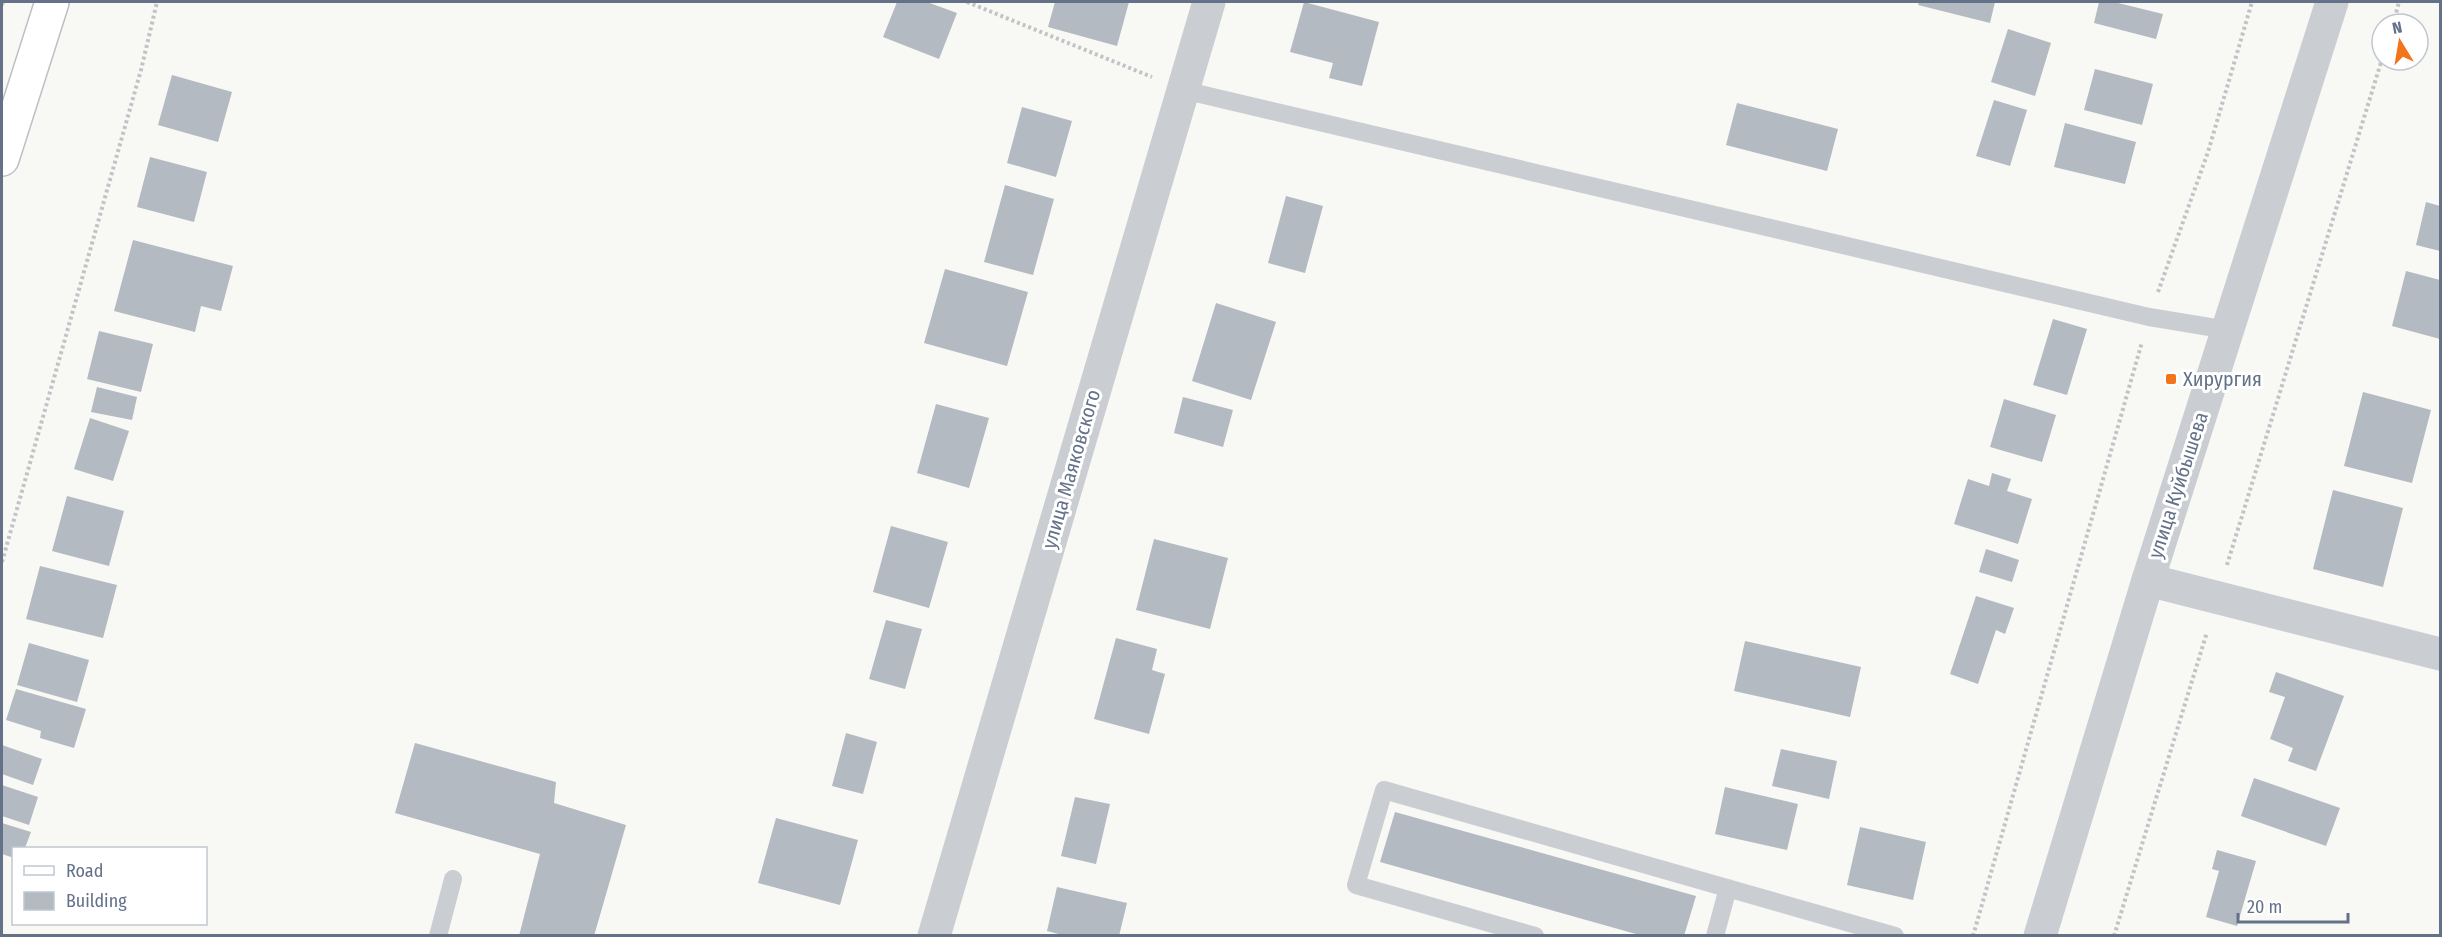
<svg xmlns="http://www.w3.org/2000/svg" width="2442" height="937" font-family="'Fira Sans Condensed',sans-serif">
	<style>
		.building { fill: #b4bac2 }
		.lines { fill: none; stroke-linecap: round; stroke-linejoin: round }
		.secondary-casing { stroke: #bcc0c6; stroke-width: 36 }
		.path { stroke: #c1c3c6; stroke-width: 4; stroke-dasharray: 3 3; stroke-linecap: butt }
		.service { stroke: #cacdd1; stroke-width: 18 }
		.minor { stroke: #cacdd1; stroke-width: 33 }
		.tertiary { stroke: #cacdd1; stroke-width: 33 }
		.secondary { stroke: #fff; stroke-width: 33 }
		.poi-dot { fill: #f2741b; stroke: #fff; stroke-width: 2 }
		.labels { text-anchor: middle; stroke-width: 6; stroke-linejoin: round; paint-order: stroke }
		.poi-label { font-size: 20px; fill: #647289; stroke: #fff; text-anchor: start }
		.street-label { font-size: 20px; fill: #647289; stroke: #fff }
	</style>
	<rect width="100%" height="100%" fill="#f8f8f5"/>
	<path class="building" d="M 897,2 L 927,2 L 957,13 L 939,59 L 883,37 Z
		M 1055,2 L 1129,2 L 1117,46 L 1048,27 Z
		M 1304,2 L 1379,22 L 1362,86 L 1329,78 L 1333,63 L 1290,52 Z
		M 1919,2 L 1995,2 L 1990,23 L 1918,5 Z
		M 2099,2 L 2114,2 L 2163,14 L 2156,39 L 2094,23 Z
		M 2008,29 L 2051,43 L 2035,96 L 1991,82 Z
		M 2095,69 L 2153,84 L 2142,125 L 2084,110 Z
		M 172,75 L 232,92 L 218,142 L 158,125 Z
		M 1994,100 L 2027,110 L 2010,166 L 1976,156 Z
		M 1737,103 L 1838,129 L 1827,171 L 1726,145 Z
		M 1022,107 L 1072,121 L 1056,177 L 1007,163 Z
		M 2065,123 L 2136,142 L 2125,184 L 2054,167 Z
		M 150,157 L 207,172 L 194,222 L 137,207 Z
		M 1005,185 L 1054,199 L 1033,275 L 984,262 Z
		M 1286,196 L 1323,206 L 1305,273 L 1268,263 Z
		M 2426,202 L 2440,206 L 2440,251 L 2416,245 Z
		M 133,240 L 233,266 L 221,311 L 201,306 L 195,332 L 114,311 Z
		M 945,269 L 1028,292 L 1007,366 L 924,343 Z
		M 2406,271 L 2440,280 L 2440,339 L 2392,326 Z
		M 1216,303 L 1276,322 L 1251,400 L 1192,381 Z
		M 2053,319 L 2087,329 L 2067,395 L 2033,385 Z
		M 99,331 L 153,344 L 141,392 L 87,379 Z
		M 97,387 L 137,397 L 132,420 L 91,412 Z
		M 2363,392 L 2431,410 L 2412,483 L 2344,466 Z
		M 1183,397 L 1233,410 L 1223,447 L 1174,433 Z
		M 2004,399 L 2056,415 L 2042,462 L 1990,447 Z
		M 936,404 L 989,418 L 969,488 L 917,473 Z
		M 90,418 L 129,431 L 113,481 L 74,469 Z
		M 1992,473 L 2011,479 L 2007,491 L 2032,499 L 2018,544 L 1954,524 L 1968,479 L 1989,486 Z
		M 2333,490 L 2403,508 L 2383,587 L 2313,569 Z
		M 67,496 L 124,511 L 109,566 L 52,551 Z
		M 891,526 L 948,542 L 929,608 L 873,592 Z
		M 1154,539 L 1228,558 L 1210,629 L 1136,610 Z
		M 1986,549 L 2019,560 L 2012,582 L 1979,572 Z
		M 40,566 L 117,585 L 103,638 L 26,619 Z
		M 1976,596 L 2014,608 L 2005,634 L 1996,630 L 1978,684 L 1950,674 Z
		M 886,620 L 922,629 L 905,689 L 869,679 Z
		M 1116,638 L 1157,649 L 1152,670 L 1165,674 L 1149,734 L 1094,719 Z
		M 1745,641 L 1861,667 L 1850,717 L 1734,691 Z
		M 29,643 L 89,660 L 77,702 L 17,685 Z
		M 2276,672 L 2344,696 L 2316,771 L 2288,761 L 2293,748 L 2270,739 L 2285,697 L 2269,692 Z
		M 16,689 L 86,709 L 74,748 L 40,738 L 41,731 L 6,720 Z
		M 846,733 L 877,742 L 863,794 L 832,786 Z
		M 415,743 L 556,782 L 554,803 L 626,825 L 594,936 L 519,936 L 540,854 L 395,813 Z
		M 2,745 L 42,759 L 33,785 L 2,774 Z
		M 1781,749 L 1837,761 L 1829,799 L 1772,786 Z
		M 2254,778 L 2340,808 L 2326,846 L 2241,816 Z
		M 2,785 L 38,797 L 29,825 L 2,816 Z
		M 1725,787 L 1798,804 L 1787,850 L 1715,834 Z
		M 1075,797 L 1110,804 L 1096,864 L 1061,856 Z
		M 1395,812 L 1696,896 L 1684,936 L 1643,936 L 1380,862 Z
		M 776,818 L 858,840 L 840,905 L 758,883 Z
		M 2,823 L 31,832 L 25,848 L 14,848 L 14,858 L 2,854 Z
		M 1860,827 L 1926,842 L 1913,900 L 1847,885 Z
		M 2217,850 L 2256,861 L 2237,926 L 2206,917 L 2219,871 L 2212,869 Z
		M 1057,887 L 1127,903 L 1119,936 L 1066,936 L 1047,931 Z"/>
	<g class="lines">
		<g class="secondary-casing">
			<path id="secondary" d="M 2,159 L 52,2"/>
		</g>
		<path class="path" d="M 967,2 L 1152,77
			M 2,5 L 3,2
			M 2393,24 L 2399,2
			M 2158,292 L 2208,152 L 2252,2
			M 2,562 L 141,70 L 157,2
			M 2227,565 L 2382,59
			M 1973,936 L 2142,342
			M 2114,936 L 2207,632"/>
		<path class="service" d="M 1183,90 L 2149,317 L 2228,330
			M 438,936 L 453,879
			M 1535,936 L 1356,885 L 1384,790 L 1895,936
			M 1715,936 L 1728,888"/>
		<path class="minor" d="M 2148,580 L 2440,654
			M 934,936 L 1209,2"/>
		<path class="tertiary" d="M 2040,936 L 2148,580 L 2332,2"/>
		<use href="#secondary" class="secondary"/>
	</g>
	<rect class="poi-dot" x="2165" y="373" width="12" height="12" rx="3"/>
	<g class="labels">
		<g class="poi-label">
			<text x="2183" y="386">Хирургия</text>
		</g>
		<g class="street-label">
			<text transform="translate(1071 469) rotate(-74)" y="7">улица Маяковского</text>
			<text transform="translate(2178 485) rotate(-72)" y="7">улица Куйбышева</text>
		</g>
	</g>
	<rect width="2442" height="937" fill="none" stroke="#647289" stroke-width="6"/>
	<rect x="12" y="847" width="195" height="78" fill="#ffffff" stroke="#c1c7d0" stroke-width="1.5"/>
	<rect x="24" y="866" width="30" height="9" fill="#ffffff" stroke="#c1c7d0" stroke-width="1.5"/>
	<text x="66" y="877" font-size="18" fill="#647289">Road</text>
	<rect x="24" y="892" width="30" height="18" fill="#b4bac2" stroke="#c1c7d0" stroke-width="1.5"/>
	<text x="66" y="907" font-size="18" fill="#647289">Building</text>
	<g transform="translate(2400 42) rotate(349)"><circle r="28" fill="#ffffff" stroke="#c1c7d0" stroke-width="1.5"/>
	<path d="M0-4.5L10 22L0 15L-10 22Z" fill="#f2741b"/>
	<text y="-9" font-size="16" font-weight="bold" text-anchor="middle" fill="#647289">N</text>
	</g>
	<path d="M2238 913v9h110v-9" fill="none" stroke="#647289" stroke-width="3"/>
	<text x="2247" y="913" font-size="18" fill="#647289" stroke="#ffffff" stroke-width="4.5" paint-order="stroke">20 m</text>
</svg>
